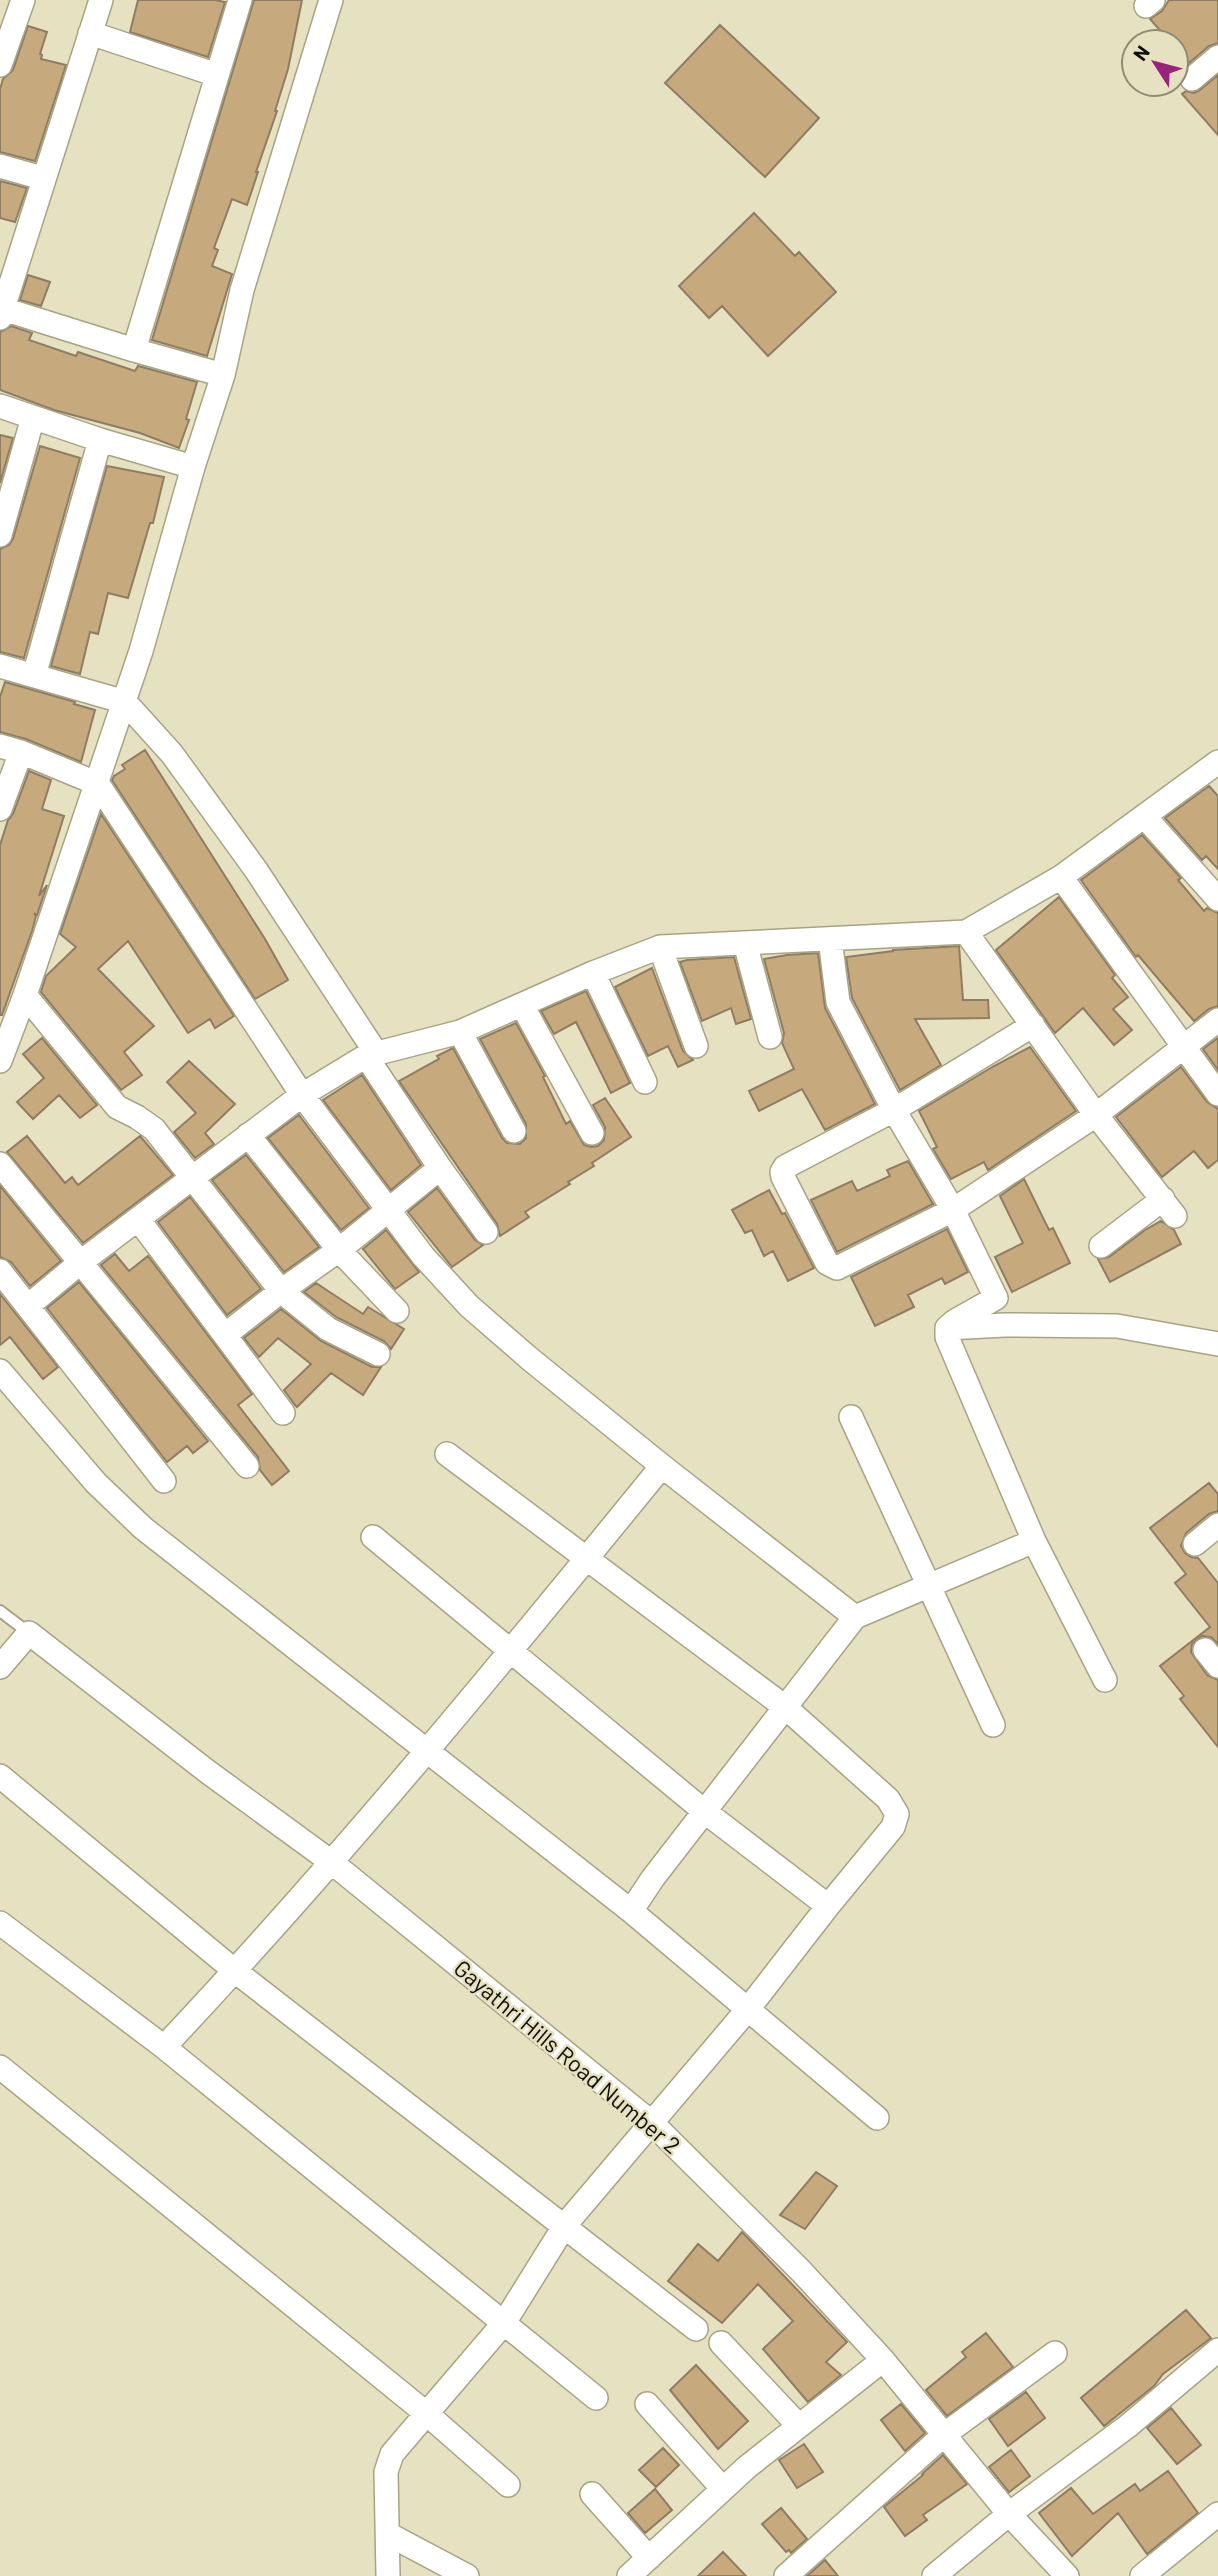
<svg xmlns="http://www.w3.org/2000/svg" width="1218" height="2576" font-family="Barlow,sans-serif">
	<style>
		.building { fill: #c7a97e; stroke: #8f7d63; stroke-width: 2 }
		.lines { fill: none; stroke-linecap: round; stroke-linejoin: round }
		.service-casing { stroke: #a7a384; stroke-width: 14 }
		.minor-casing { stroke: #a7a384; stroke-width: 26 }
		.service { stroke: #fff; stroke-width: 10 }
		.minor { stroke: #fff; stroke-width: 23 }
		.labels { text-anchor: middle; stroke-width: 5; stroke-linejoin: round; paint-order: stroke }
		.street-label { font-size: 23px; fill: #0e0d03; stroke: #e6e1c0 }
	</style>
	<rect width="100%" height="100%" fill="#e6e1c0"/>
	<path class="building" d="M 138,0 L 215,0 L 225,2 L 208,57 L 130,32 Z
		M 254,0 L 302,0 L 288,69 L 275,111 L 277,111 L 256,172 L 258,172 L 247,205 L 232,199 L 214,248 L 218,250 L 212,266 L 232,274 L 207,356 L 152,340 Z
		M 1169,0 L 1218,0 L 1218,43 L 1209,46 L 1189,63 L 1176,49 L 1176,42 L 1170,42 L 1150,19 L 1162,11 Z
		M 720,25 L 819,118 L 765,177 L 665,83 Z
		M 28,26 L 47,32 L 40,54 L 42,55 L 41,59 L 66,65 L 35,161 L 0,152 L 0,89 L 3,79 L 13,70 Z
		M 1218,75 L 1218,135 L 1182,94 L 1186,91 L 1194,93 L 1200,90 Z
		M 0,181 L 27,188 L 15,222 L 0,218 Z
		M 754,213 L 795,256 L 799,252 L 836,292 L 768,356 L 722,306 L 709,318 L 679,286 Z
		M 28,275 L 50,282 L 41,306 L 20,300 Z
		M 11,326 L 32,333 L 29,340 L 76,356 L 78,352 L 135,371 L 138,366 L 197,382 L 186,419 L 189,420 L 179,448 L 140,433 L 54,410 L 0,390 L 0,332 Z
		M 0,435 L 13,438 L 0,483 Z
		M 40,446 L 80,458 L 24,658 L 0,652 L 0,549 L 9,545 L 13,539 Z
		M 107,466 L 164,477 L 153,523 L 150,523 L 128,598 L 108,593 L 98,634 L 90,632 L 80,674 L 51,666 Z
		M 5,682 L 75,702 L 74,704 L 95,710 L 81,762 L 26,739 L 0,732 L 0,697 Z
		M 145,750 L 265,939 L 288,980 L 255,999 L 112,780 L 114,776 L 125,769 L 122,765 Z
		M 29,771 L 51,780 L 42,809 L 64,816 L 39,896 L 47,885 L 37,915 L 34,913 L 36,916 L 32,931 L 2,1015 L 0,1015 L 0,845 L 8,820 L 13,814 Z
		M 1209,786 L 1218,796 L 1218,869 L 1206,856 L 1202,860 L 1165,818 Z
		M 101,814 L 234,1016 L 215,1028 L 210,1019 L 188,1033 L 128,941 L 98,969 L 154,1026 L 124,1052 L 142,1075 L 121,1090 L 41,992 L 46,976 L 76,947 L 60,934 Z
		M 1142,835 L 1181,878 L 1178,880 L 1204,911 L 1207,908 L 1218,913 L 1218,1006 L 1209,1009 L 1194,1021 L 1138,955 L 1136,957 L 1081,880 Z
		M 1059,897 L 1115,975 L 1112,978 L 1128,997 L 1113,1009 L 1132,1030 L 1114,1045 L 1083,1008 L 1055,1033 L 996,950 Z
		M 959,946 L 963,1000 L 988,1000 L 989,1018 L 915,1019 L 941,1065 L 900,1090 L 852,998 L 846,957 L 893,951 L 893,950 Z
		M 818,953 L 825,1008 L 875,1104 L 825,1130 L 802,1089 L 759,1111 L 749,1091 L 794,1069 L 782,1043 L 784,1033 L 764,959 L 787,955 Z
		M 734,957 L 751,1019 L 736,1024 L 731,1008 L 702,1021 L 680,962 L 687,960 Z
		M 652,968 L 683,1051 L 693,1060 L 678,1067 L 668,1046 L 648,1056 L 615,987 Z
		M 586,991 L 630,1083 L 611,1093 L 576,1022 L 554,1034 L 541,1011 Z
		M 516,1023 L 545,1076 L 543,1077 L 566,1124 L 570,1121 L 584,1145 L 591,1147 L 598,1146 L 604,1140 L 605,1127 L 593,1105 L 605,1098 L 631,1137 L 592,1163 L 594,1166 L 568,1182 L 570,1184 L 525,1212 L 529,1217 L 500,1236 L 497,1224 L 399,1081 L 439,1059 L 437,1056 L 453,1048 L 502,1138 L 507,1143 L 520,1144 L 526,1138 L 526,1124 L 480,1039 Z
		M 42,1038 L 97,1105 L 80,1118 L 59,1095 L 33,1119 L 17,1102 L 44,1078 L 23,1054 Z
		M 1218,1038 L 1218,1070 L 1203,1049 Z
		M 1030,1047 L 1076,1111 L 988,1170 L 984,1162 L 951,1179 L 933,1149 L 937,1147 L 919,1111 L 994,1066 Z
		M 189,1061 L 235,1104 L 205,1133 L 214,1144 L 195,1158 L 174,1132 L 196,1113 L 167,1082 Z
		M 1181,1067 L 1207,1102 L 1218,1109 L 1218,1160 L 1208,1168 L 1194,1151 L 1162,1177 L 1116,1117 Z
		M 362,1075 L 421,1165 L 391,1190 L 323,1100 Z
		M 299,1115 L 369,1208 L 341,1230 L 268,1138 Z
		M 27,1136 L 65,1183 L 72,1177 L 78,1185 L 140,1136 L 173,1175 L 83,1243 L 7,1152 Z
		M 246,1155 L 319,1247 L 284,1272 L 212,1180 Z
		M 908,1161 L 933,1204 L 837,1252 L 811,1200 L 852,1181 L 857,1191 L 890,1176 L 887,1170 Z
		M 1024,1179 L 1049,1230 L 1053,1228 L 1070,1263 L 1012,1292 L 995,1257 L 1023,1243 L 1000,1196 Z
		M 0,1186 L 61,1261 L 30,1286 L 11,1262 L 0,1257 Z
		M 437,1188 L 475,1240 L 483,1245 L 452,1267 L 408,1212 Z
		M 769,1190 L 782,1214 L 785,1213 L 814,1268 L 788,1281 L 773,1251 L 764,1256 L 752,1230 L 745,1233 L 732,1210 Z
		M 190,1197 L 261,1289 L 227,1315 L 158,1222 Z
		M 1161,1221 L 1174,1230 L 1181,1244 L 1110,1282 L 1098,1259 L 1109,1257 L 1145,1230 Z
		M 947,1229 L 968,1272 L 945,1284 L 942,1278 L 908,1295 L 914,1307 L 875,1326 L 851,1277 Z
		M 386,1230 L 419,1272 L 395,1289 L 363,1249 Z
		M 115,1254 L 129,1271 L 148,1256 L 252,1394 L 238,1405 L 289,1471 L 272,1485 L 260,1470 L 258,1457 L 101,1265 Z
		M 79,1282 L 208,1441 L 193,1453 L 187,1446 L 167,1462 L 47,1308 Z
		M 316,1283 L 363,1314 L 368,1307 L 404,1329 L 391,1349 L 384,1341 L 336,1317 L 304,1292 Z
		M 0,1294 L 58,1367 L 43,1379 L 10,1337 L 0,1345 Z
		M 281,1309 L 321,1341 L 372,1367 L 381,1367 L 363,1395 L 331,1373 L 297,1407 L 295,1405 L 284,1390 L 311,1364 L 278,1338 L 259,1357 L 244,1338 Z
		M 1209,1483 L 1218,1494 L 1218,1511 L 1209,1514 L 1186,1533 L 1181,1546 L 1185,1553 L 1191,1557 L 1198,1558 L 1218,1583 L 1218,1644 L 1211,1637 L 1202,1636 L 1192,1644 L 1191,1652 L 1207,1675 L 1218,1680 L 1218,1747 L 1180,1699 L 1184,1696 L 1160,1666 L 1210,1627 L 1175,1583 L 1186,1574 L 1150,1528 Z
		M 816,2172 L 837,2186 L 805,2229 L 780,2215 Z
		M 742,2232 L 847,2342 L 826,2362 L 841,2375 L 808,2402 L 763,2349 L 793,2321 L 758,2284 L 722,2323 L 668,2281 L 698,2244 L 718,2261 Z
		M 1186,2310 L 1211,2338 L 1163,2374 L 1154,2386 L 1104,2426 L 1081,2398 Z
		M 986,2333 L 1013,2367 L 947,2416 L 926,2390 L 966,2357 L 962,2352 Z
		M 696,2365 L 748,2421 L 718,2449 L 670,2390 Z
		M 1026,2392 L 1045,2418 L 1008,2446 L 989,2419 Z
		M 901,2404 L 925,2433 L 905,2451 L 881,2420 Z
		M 1171,2408 L 1201,2445 L 1177,2464 L 1147,2428 Z
		M 804,2444 L 823,2472 L 797,2488 L 779,2460 Z
		M 663,2448 L 679,2465 L 656,2487 L 639,2470 Z
		M 1011,2450 L 1030,2476 L 1009,2492 L 989,2467 Z
		M 943,2455 L 967,2484 L 923,2515 L 927,2520 L 905,2536 L 884,2507 L 923,2475 L 922,2474 Z
		M 1168,2471 L 1198,2513 L 1147,2554 L 1118,2513 L 1072,2556 L 1039,2513 L 1071,2488 L 1093,2514 L 1135,2484 L 1140,2491 Z
		M 655,2489 L 672,2510 L 645,2533 L 628,2513 Z
		M 781,2508 L 807,2539 L 791,2553 L 789,2550 L 786,2552 L 762,2524 Z
		M 723,2552 L 746,2576 L 698,2576 Z
		M 825,2560 L 838,2576 L 807,2576 Z"/>
	<g class="lines">
		<g class="service-casing">
			<path id="service" d="M 0,1611 L 29,1633"/>
		</g>
		<g class="minor-casing">
			<path id="minor" d="M 1146,6 L 1153,0
				M 90,33 L 217,75
				M 0,65 L 23,0
				M 1192,79 L 1218,57
				M 0,166 L 42,178
				M 3,309 L 134,350
				M 0,318 L 101,0
				M 223,375 L 134,350 L 240,0
				M 0,406 L 100,440 L 193,467
				M 0,535 L 33,417
				M 0,666 L 125,702 L 172,754 L 256,870 L 376,1053
				M 34,676 L 100,440
				M 0,746 L 21,752 L 98,784 L 302,1095 L 423,1256 L 469,1306 L 530,1359 L 662,1466 L 855,1617 L 653,1878 L 631,1911 L 143,1528 L 96,1483 L 0,1371
				M 0,809 L 21,752
				M 1144,816 L 1218,899
				M 1061,877 L 1218,1094
				M 966,932 L 1096,1115 L 1175,1216
				M 830,939 L 838,1002 L 894,1110 L 953,1210 L 996,1298 L 955,1321 L 947,1328 L 947,1337 L 1034,1541 L 1105,1680
				M 745,943 L 770,1037
				M 660,947 L 696,1046
				M 593,973 L 645,1082
				M 25,995 L 117,1107 L 137,1117 L 154,1129 L 281,1291 L 328,1329 L 378,1354
				M 522,1005 L 592,1133
				M 1033,1025 L 894,1110 L 785,1167 L 782,1172 L 783,1177 L 827,1263 L 837,1268 L 953,1210 L 1096,1115 L 1218,1020
				M 460,1032 L 514,1131
				M 366,1056 L 440,1168 L 486,1232
				M 0,1061 L 25,995 L 141,651 L 193,467 L 223,375 L 242,290 L 331,0
				M 248,1135 L 339,1250 L 397,1311
				M 0,1164 L 247,1466
				M 138,1219 L 283,1413
				M 1101,1246 L 1163,1199
				M 0,1271 L 164,1481
				M 28,1306 L 81,1262 L 302,1095 L 366,1056 L 460,1032 L 593,973 L 660,947 L 966,932 L 1061,877 L 1218,762
				M 947,1328 L 1005,1325 L 1117,1326 L 1218,1344
				M 225,1335 L 281,1291 L 339,1250 L 440,1168
				M 851,1417 L 993,1725
				M 373,1537 L 704,1811 L 828,1906
				M 1195,1544 L 1218,1525
				M 855,1617 L 1034,1541
				M 1205,1650 L 1218,1666
				M 0,1667 L 29,1633 L 208,1772 L 330,1861 L 652,2123 L 801,2271 L 883,2360 L 1009,2514 L 1067,2576
				M 0,1776 L 235,1971 L 696,2329
				M 631,1911 L 877,2118
				M 0,1923 L 164,2047 L 596,2398
				M 164,2047 C 339,1861 501,1664 662,1466
				M 0,2067 L 427,2414 L 508,2485
				M 721,2343 L 799,2426
				M 647,2404 L 723,2489
				M 592,2494 L 649,2558
				M 388,2534 L 467,2576
				M 388,2576 L 386,2472 L 392,2454 L 504,2323 L 565,2225 L 748,2009 L 828,1906 L 893,1827 L 897,1814 L 888,1799 L 785,1707 L 447,1454
				M 629,2576 L 747,2467 L 883,2360
				M 786,2576 L 945,2434 L 1055,2353
				M 934,2576 L 1009,2514 L 1128,2426 L 1218,2350
				M 1142,2576 L 1218,2514"/>
		</g>
		<use href="#service" class="service"/>
		<use href="#minor" class="minor"/>
	</g>
	<g class="labels">
		<g class="street-label">
			<text transform="translate(567 2057) rotate(40)" y="8">Gayathri Hills Road Number 2</text>
		</g>
	</g>
	<g transform="translate(1155 63) rotate(306)"><circle r="33" fill="#e6e1c0" stroke="#908c74" stroke-width="2"/>
	<path d="M0-5L12 26L0 18L-12 26Z" fill="#9a227c"/>
	<text y="-10" font-size="19" font-weight="bold" text-anchor="middle" fill="#0e0d03">N</text>
	</g>
</svg>
